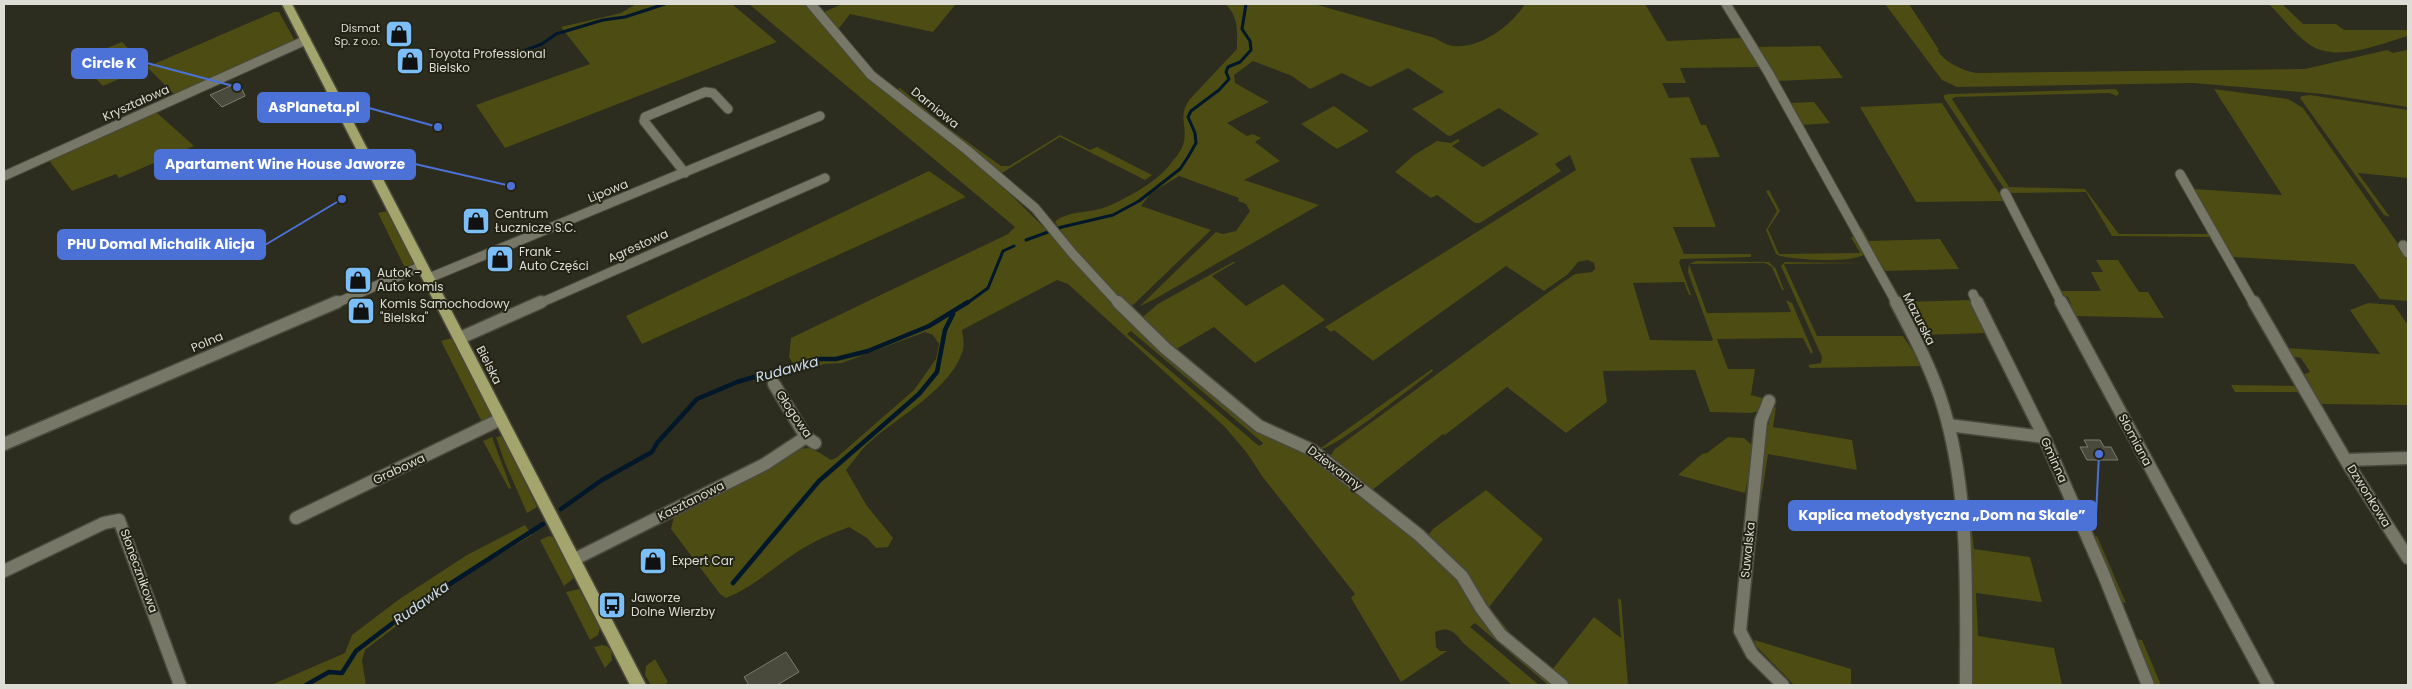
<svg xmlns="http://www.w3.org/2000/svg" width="2412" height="689" font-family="Poppins,sans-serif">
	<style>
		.green { fill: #4c4c13; fill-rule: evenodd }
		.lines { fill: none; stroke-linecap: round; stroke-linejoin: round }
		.stream-far1 { stroke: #02182a; stroke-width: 3 }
		.stream { stroke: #02182a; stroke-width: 4.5 }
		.building { fill: #494a3b; stroke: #7c7c6c }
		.minor-far1-casing { stroke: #49493d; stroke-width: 11 }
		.minor-casing { stroke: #49493d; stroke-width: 15 }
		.major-casing { stroke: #49493d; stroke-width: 3 }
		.minor-far1 { stroke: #767767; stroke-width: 9 }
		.minor { stroke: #767767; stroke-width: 12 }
		.major { fill: #a4a46d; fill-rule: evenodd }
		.labels { text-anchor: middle; stroke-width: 4; stroke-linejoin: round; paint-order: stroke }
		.far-poi-label { font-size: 11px; fill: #ddddd5; stroke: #232315; text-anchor: end }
		.poi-label { font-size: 12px; fill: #ddddd5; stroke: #232315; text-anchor: start }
		.street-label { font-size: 12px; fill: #ddddd5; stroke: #232315 }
		.water-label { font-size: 14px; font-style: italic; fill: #cbdded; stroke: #232315 }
		.leader { fill: none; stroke: #4d72d7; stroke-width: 2 }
		.callout-dot { fill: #4d72d7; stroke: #232315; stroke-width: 2 }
		.callout { fill: #4d72d7; stroke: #4d72d7; stroke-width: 2 }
		.callout-label { font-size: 14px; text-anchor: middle; font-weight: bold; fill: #fff }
	</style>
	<rect width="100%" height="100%" fill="#2c2c1f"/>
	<path class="green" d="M 636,4 L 732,4 L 777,42 L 505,148 L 476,105 L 590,64 L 561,27 L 621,13 Z
		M 749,4 L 808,4 L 869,76 L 996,180 L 1200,381 L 1300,446 L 1451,568 L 1482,616 L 1559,685 L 1548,685 L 1475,623 L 1470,627 L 1539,685 L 1512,685 L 1462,642 C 1455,631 1447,626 1435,632 L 1436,647 L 1440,651 L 1447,651 L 1401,682 L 1351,598 L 1355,594 L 1262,476 L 1247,453 L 1225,427 L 1068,284 L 1057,280 L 962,330 C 963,337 965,345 962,353 C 949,390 899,416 871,441 C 861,449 854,461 846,470 L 867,506 L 893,538 L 888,547 L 876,548 L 867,538 L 849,527 C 831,534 814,541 797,552 C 773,568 753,587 726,598 L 720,594 L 671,529 L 674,516 L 793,449 L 812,448 L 831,460 L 836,458 L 914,390 L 936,359 L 939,344 L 933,335 L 925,332 L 842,363 L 824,364 L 809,370 L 795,367 L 789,357 L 791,338 L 1008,234 L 1015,227 ZM 1131,331 L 1263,443 L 1263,444 L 1259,446 L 1127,334 Z
		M 842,4 L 956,4 L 933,32 L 850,14 L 837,31 L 822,13 Z
		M 1225,4 L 1314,4 L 1435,38 C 1440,41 1446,45 1453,46 C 1480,49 1511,26 1525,4 L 1645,4 L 1667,41 L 1741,38 L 1766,75 L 1765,76 L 1759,67 L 1680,68 L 1686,83 L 1662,83 L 1669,98 L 1689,97 L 1701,125 L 1706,125 L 1720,157 L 1690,158 L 1716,227 L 1673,227 L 1684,254 L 1751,254 L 1751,257 L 1681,259 L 1679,262 L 1691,295 L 1689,295 L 1684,282 L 1633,283 L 1650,340 L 1711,341 L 1713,340 L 1688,272 L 1689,264 L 1696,261 L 1769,262 L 1776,269 L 1784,290 L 1782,290 L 1772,267 L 1765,263 L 1689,264 L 1707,313 L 1791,312 L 1786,300 L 1792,303 L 1813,352 L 1811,354 L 1803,338 L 1717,339 L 1728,369 L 1755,369 L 1751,395 L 1766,399 L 1759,411 L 1751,413 L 1710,412 L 1695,370 L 1603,371 L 1607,402 L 1566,433 L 1507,387 L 1445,435 L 1443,434 L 1371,491 L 1329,458 L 1335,449 L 1553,289 L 1575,274 L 1592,272 L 1595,269 L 1594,263 L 1588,260 L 1578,262 L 1568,274 L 1544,291 L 1506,266 L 1373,361 L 1334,330 L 1331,332 L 1325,327 L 1576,170 L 1570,155 L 1555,164 L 1561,171 L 1480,223 L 1475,223 L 1437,195 L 1431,198 L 1395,172 L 1414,155 L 1437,141 L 1451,143 L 1458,139 L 1460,141 L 1452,146 L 1483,167 L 1539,134 L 1499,108 L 1450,136 L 1447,135 L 1412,109 L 1444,92 L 1408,68 L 1370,87 L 1342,73 L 1310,89 L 1292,76 L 1253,61 L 1234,75 L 1235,83 L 1269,102 L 1227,123 L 1247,136 L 1253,134 L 1261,138 L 1255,142 L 1280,161 L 1244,180 L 1319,205 L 1153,300 L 1140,306 L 1216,232 L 1223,234 L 1236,231 L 1250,211 L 1246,204 L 1238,201 L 1239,198 L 1179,176 L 1151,193 L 1141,206 L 1211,230 L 1133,305 L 1128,307 L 1068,242 L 1055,222 C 1065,211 1089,213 1103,208 C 1121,202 1156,182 1168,167 C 1174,159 1183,150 1184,141 C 1187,123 1178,118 1189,100 L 1237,49 C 1237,32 1239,16 1225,4 Z
		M 1885,4 L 1909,4 L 1939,50 L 1937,50 C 1946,63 1961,70 1976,73 L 2305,69 L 2387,50 L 2393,53 L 2408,50 L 2408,107 L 2323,94 L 2193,83 L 1957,87 L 1942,80 Z
		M 2269,4 L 2282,4 L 2303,24 L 2336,24 L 2344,30 L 2408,30 L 2408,36 C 2379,44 2338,63 2310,45 C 2295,35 2282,17 2269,4 Z
		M 274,12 L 279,12 L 294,39 L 293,41 L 176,96 L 147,67 L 103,86 L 78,60 L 122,42 L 147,67 Z
		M 1820,46 L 1843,78 L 1776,81 L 1755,47 Z
		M 900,88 L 940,122 L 1001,166 L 1009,166 L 1060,135 L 1090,150 L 1097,147 L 1152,175 L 1145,180 L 1060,137 L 1002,173 L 1017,186 L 1015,186 L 900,93 L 898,89 Z
		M 2116,89 L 2119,93 L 2117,96 L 2109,93 L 1955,97 L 1952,99 L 2009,187 L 2085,189 L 2119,234 L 2207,234 L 2208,233 L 2175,171 L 2214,237 L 2112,236 L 2086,192 L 2007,193 L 1944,98 L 1944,95 L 1949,94 Z
		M 2214,89 L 2288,99 L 2303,108 L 2408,258 L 2408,301 L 2380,299 L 2354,264 L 2233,257 L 2194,193 L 2194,189 L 2282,195 Z
		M 2310,95 L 2408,110 L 2408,178 L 2358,173 L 2390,217 L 2384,215 L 2300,98 L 2302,96 Z
		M 1814,102 L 1830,123 L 1803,125 L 1790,103 Z
		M 1942,103 L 2004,201 L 1916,202 L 1860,107 Z
		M 1334,106 L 1369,131 L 1337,149 L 1301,124 Z
		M 155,111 L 194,146 L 119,178 L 116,174 L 72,191 L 48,159 Z
		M 929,171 L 966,197 L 642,344 L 626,316 Z
		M 1769,190 L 1780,211 L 1768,229 L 1779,254 L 1860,253 L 1851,237 L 1856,236 L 1864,255 C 1848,263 1798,260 1780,256 L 1776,254 L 1766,230 L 1777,211 L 1766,191 Z
		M 387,211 L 414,263 L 406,270 L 378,213 Z
		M 1862,228 L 1869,241 L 1940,239 L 1959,269 L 1885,271 L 1880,265 L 1860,229 Z
		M 2096,260 L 2118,260 L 2139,292 L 2148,292 L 2164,318 L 2075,316 L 2067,307 L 2071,304 L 2068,297 L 2060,294 L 2057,288 L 2059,285 L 2062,291 L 2101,291 L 2091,272 L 2103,272 Z
		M 1233,262 L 1236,262 L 1212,276 L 1246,306 L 1283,284 L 1325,320 L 1255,363 L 1214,327 L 1173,351 L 1144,320 L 1144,316 L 1158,304 Z
		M 1785,262 L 1866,263 L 1784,264 L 1817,336 L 1903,336 L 1923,366 L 1810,368 L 1808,365 L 1821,363 L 1822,357 L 1781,266 Z
		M 1889,278 L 1903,302 L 1970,300 L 1986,333 L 1922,335 L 1923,338 L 1919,337 L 1887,279 Z
		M 2368,303 L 2394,305 L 2408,325 L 2408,405 L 2319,404 L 2302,375 L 2310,372 L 2301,358 L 2290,356 L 2286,348 L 2380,354 L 2350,310 Z
		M 452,338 L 492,417 L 483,424 L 441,341 Z
		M 1432,369 L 1433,371 C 1413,386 1337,448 1318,450 Z
		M 2231,385 L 2298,386 L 2307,402 L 2303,401 L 2305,400 L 2297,392 L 2235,392 Z
		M 1776,407 L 1773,427 L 1852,440 L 1857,470 L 1768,454 L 1761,501 L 1759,500 L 1762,481 L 1759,473 L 1771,410 Z
		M 502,436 L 537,507 L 527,513 L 505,463 L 496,437 Z
		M 492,437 L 511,488 L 509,489 L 483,441 Z
		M 1728,437 L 1744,438 L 1755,448 L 1745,493 L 1678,475 L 1702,454 L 1707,453 Z
		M 1486,490 L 1543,539 L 1489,607 L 1520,645 L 1503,632 L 1428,535 L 1433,529 Z
		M 1968,497 L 1974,549 L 2030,557 L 2042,602 L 1976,593 L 1978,636 L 2054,648 L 2062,685 L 1973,685 L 1972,592 L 1966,499 Z
		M 525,525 L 532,535 L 457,580 L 365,650 L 362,661 L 366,685 L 271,685 L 345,653 L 352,635 L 398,600 L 467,555 Z
		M 549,536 L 553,537 L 574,578 L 564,586 L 540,540 Z
		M 2097,536 L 2126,603 L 2121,602 L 2094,537 Z
		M 579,589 L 600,628 L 598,635 L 590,640 L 566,592 Z
		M 1618,598 L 1621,600 L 1628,685 L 1570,685 L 1551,671 L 1594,617 L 1621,638 Z
		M 2135,639 L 2142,640 L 2161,685 L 2154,685 Z
		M 1754,640 L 1851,669 L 1851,685 L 1794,685 L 1756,646 Z
		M 602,645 L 607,646 L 611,650 L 612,660 L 605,668 L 594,647 Z
		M 655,659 L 668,682 L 664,685 L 651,685 L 645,675 L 646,666 Z"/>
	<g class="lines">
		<path class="stream-far1" d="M 523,51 L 542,44 L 556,34 L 603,20 L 625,17 L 665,4
			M 1026,240 L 1062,227 L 1113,215 L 1139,201 L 1180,169 L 1188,157 L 1196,143 L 1195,133 L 1188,117 L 1191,111 L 1219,90 L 1229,79 L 1226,72 L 1228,67 L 1240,62 L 1251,50 L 1250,41 L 1242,29 L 1246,4
			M 966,304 L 988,288 L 1003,251 L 1014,246"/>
		<path class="stream" d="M 561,509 L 602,480 L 652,452 L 657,443 L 697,399 L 737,382 L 816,359 L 836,359 L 868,351 L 929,326 L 968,302
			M 733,583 L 819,481 L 919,394 L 937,372 L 945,330 L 953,314
			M 306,685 L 329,672 L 342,673 L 356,651 L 414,607 L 543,524"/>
	</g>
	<path class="building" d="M 239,82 L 245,96 L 222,107 L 210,95 Z
		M 2084,440 L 2100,440 L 2104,447 L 2111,447 L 2118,460 L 2087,460 L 2080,447 L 2088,447 Z
		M 786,652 L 799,672 L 777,685 L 749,685 L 744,677 Z"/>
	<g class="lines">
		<g class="minor-far1-casing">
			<path id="minor-far1" d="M 811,4 L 871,75 L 967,150 L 1035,208 L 1073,254 L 1119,304
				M 1726,4 L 1768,72 L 1897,304
				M 685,173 L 644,121 L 645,117 L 705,92 L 713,93 L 728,109
				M 2180,174 L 2254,304
				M 4,176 L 306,40
				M 2005,193 L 2062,304
				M 2403,245 L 2408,253
				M 429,278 L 820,116
				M 1973,294 L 1978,304
				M 334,304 L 422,266
				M 538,304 L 825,178"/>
		</g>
		<g class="minor-casing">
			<path id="minor" d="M 1118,302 L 1165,348 L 1259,426 L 1312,450 L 1419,535 L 1462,576 L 1481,608 L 1501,635 L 1562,685
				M 1896,302 C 1914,336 1932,370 1943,406 C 1970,494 1966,593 1966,685
				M 1977,302 L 2044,437 L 2103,573 L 2148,685
				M 2061,302 L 2268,685
				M 2254,302 L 2348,464 L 2408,558
				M 460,338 L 541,302
				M 774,384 L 806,437 L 815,443
				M 1769,401 L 1761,421 L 1740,631 L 1752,654 L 1783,685
				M 1948,425 L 2044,437
				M 4,444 L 337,302
				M 2346,460 L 2408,458
				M 296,518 L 501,419
				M 573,560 L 765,464 L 806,437
				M 4,571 L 104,523 L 119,520 L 180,685"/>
		</g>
		<g class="major-casing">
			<path id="major" d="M 282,4 L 292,4 L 646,685 L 630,685 Z"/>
		</g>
		<use href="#minor-far1" class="minor-far1"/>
		<use href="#minor" class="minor"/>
		<use href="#major" class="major"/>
	</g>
	<defs>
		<g id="shop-square" transform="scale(1.4375)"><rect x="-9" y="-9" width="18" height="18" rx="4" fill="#7bbef8" stroke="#232315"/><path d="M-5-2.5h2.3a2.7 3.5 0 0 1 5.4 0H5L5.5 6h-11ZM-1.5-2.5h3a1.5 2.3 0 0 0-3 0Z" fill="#111"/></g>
		<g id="bus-square" transform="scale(1.4375)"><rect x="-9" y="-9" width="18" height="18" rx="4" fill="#7bbef8" stroke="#232315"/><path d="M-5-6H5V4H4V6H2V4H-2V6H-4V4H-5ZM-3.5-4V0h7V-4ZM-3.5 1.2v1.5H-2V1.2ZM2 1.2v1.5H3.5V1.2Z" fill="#111"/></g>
	</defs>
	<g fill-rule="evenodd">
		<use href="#shop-square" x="399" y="34"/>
		<use href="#shop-square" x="410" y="61"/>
		<use href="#shop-square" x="476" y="221"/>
		<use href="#shop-square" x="500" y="259"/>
		<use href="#shop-square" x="358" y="280"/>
		<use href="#shop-square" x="361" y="311"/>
		<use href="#shop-square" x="653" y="561"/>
		<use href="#bus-square" x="612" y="605"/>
	</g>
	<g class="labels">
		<g class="far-poi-label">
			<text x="380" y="32">Dismat<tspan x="380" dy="13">Sp. z o.o.</tspan></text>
		</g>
		<g class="poi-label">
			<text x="429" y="58">Toyota Professional<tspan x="429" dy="14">Bielsko</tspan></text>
			<text x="495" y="218">Centrum<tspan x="495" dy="14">Łucznicze S.C.</tspan></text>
			<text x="519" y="256">Frank -<tspan x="519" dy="14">Auto Części</tspan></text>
			<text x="377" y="277">Autok -<tspan x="377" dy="14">Auto komis</tspan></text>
			<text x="380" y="308">Komis Samochodowy<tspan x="380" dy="14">"Bielska"</tspan></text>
			<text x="672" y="565">Expert Car</text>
			<text x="631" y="602">Jaworze<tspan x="631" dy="14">Dolne Wierzby</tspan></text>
		</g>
		<g class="street-label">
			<text transform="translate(136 103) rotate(-24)" y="4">Kryształowa</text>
			<text transform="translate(935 108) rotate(39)" y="4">Darniowa</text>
			<text transform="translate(608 191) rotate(-22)" y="4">Lipowa</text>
			<text transform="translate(638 246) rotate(-24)" y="4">Agrestowa</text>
			<text transform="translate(1919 319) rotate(63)" y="4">Mazurska</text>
			<text transform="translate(207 342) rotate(-23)" y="4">Polna</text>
			<text transform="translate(489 365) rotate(63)" y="4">Bielska</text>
			<text transform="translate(794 414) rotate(56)" y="4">Głogowa</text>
			<text transform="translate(2135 440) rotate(62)" y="4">Słomiana</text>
			<text transform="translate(2054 460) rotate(66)" y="4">Gminna</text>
			<text transform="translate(1335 468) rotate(37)" y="4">Dziewanny</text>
			<text transform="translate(399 469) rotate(-25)" y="4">Grabowa</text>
			<text transform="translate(2369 496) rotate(58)" y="4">Dzwonkowa</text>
			<text transform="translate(691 501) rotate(-27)" y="4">Kasztanowa</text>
			<text transform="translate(1748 550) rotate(-84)" y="4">Suwalska</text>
			<text transform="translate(139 571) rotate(70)" y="4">Słonecznikowa</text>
		</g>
		<g class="water-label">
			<text transform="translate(787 369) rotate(-15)" y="5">Rudawka</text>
			<text transform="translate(421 603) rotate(-35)" y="5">Rudawka</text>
		</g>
	</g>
	<path class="leader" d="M237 87L147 63M438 127L369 108M511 186L415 164M342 199L265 245M2099 454L2096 515"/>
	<g class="callout-dot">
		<circle cx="237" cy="87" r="5"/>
		<circle cx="438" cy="127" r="5"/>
		<circle cx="511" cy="186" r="5"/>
		<circle cx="342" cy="199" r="5"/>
		<circle cx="2099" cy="454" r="5"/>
	</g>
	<g class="callout">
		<rect x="72" y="49" width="75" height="29" rx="5"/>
		<rect x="258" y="93" width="111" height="29" rx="5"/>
		<rect x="155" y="150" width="260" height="29" rx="5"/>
		<rect x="58" y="230" width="207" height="29" rx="5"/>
		<rect x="1789" y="501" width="307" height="29" rx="5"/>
	</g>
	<g class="callout-label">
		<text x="109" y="68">Circle K</text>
		<text x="314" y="112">AsPlaneta.pl</text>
		<text x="285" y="169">Apartament Wine House Jaworze</text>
		<text x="161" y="249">PHU Domal Michalik Alicja</text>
		<text x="1942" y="520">Kaplica metodystyczna „Dom na Skale”</text>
	</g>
	<rect width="2412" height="689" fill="none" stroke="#ddddd5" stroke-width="10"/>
</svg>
